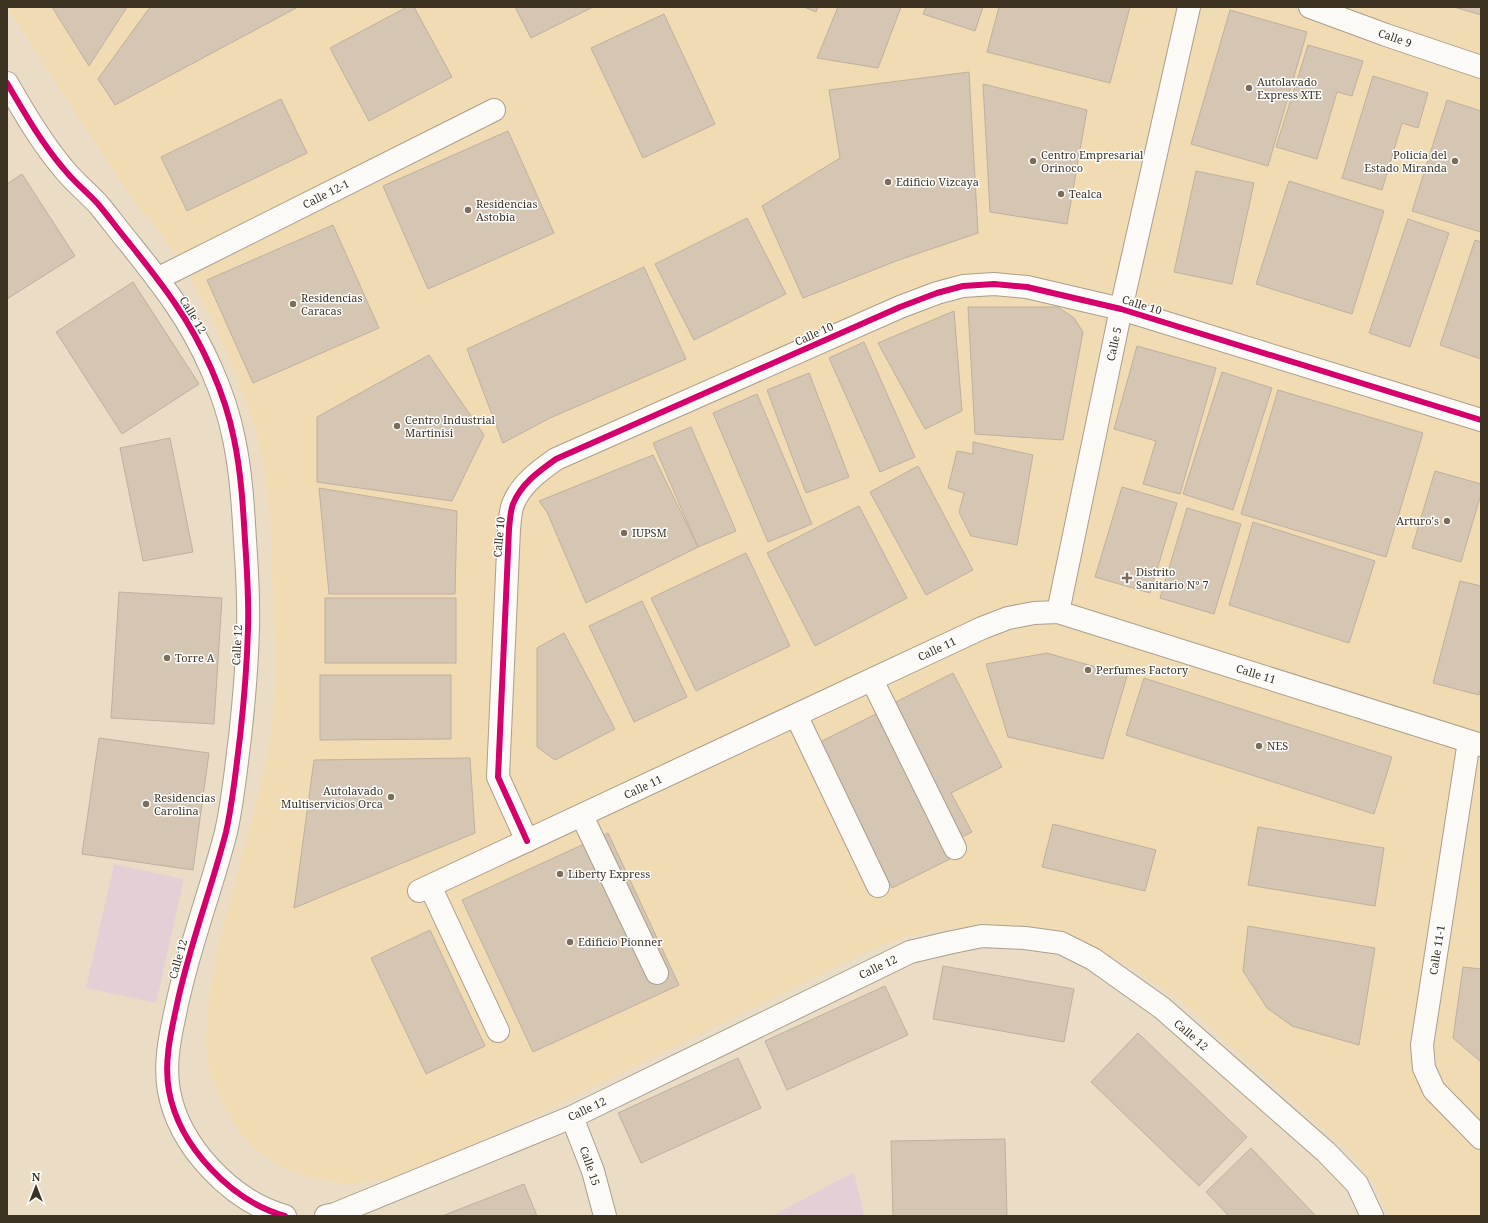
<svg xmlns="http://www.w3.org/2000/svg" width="1488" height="1223" font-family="'Noto Serif',serif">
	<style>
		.built { fill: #f1dbb3 }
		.green { fill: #e4cfd6 }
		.building { fill: #d5c6b3; stroke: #beb09f }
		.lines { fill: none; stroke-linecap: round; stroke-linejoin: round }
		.minor-casing { stroke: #a99e8c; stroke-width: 24 }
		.minor { stroke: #fcfaf6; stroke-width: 22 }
		.cycleway-casing { stroke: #fff; stroke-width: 8 }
		.cycleway { stroke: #d6006c; stroke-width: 6 }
		.poi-dot { fill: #7a6e5b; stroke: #fff; stroke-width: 1.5 }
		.labels { text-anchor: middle; stroke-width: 3; stroke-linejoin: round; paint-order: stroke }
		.street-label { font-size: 11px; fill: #3d3322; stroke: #fff }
		.poi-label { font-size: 11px; fill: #3d3322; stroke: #fff; text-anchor: start }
	</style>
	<rect width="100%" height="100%" fill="#ebddc5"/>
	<path class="built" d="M 7,7 L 1481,7 L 1481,1216 L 1388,1216 L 1376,1186 L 1350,1153 L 1177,998 L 1131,967 L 1098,949 L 1063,937 L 985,926 L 951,928 L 905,937 L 868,951 L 555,1106 L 430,1165 L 382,1180 L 348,1184 L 310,1178 L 279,1166 L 253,1148 L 234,1125 L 221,1099 L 209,1073 L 206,1045 L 208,1005 L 218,946 L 262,781 L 272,726 L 275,687 L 275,646 L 270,517 L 264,470 L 257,434 L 239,384 L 218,332 L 194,284 L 159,231 L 128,193 Z"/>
	<path class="green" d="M 114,864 L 184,879 L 156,1003 L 86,988 Z
		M 854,1172 L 864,1216 L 772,1216 Z"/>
	<path class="building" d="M 52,7 L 127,7 L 89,66 Z
		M 150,7 L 298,7 L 115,105 L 98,79 Z
		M 407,7 L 414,7 L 452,77 L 369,121 L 330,48 Z
		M 515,7 L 593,7 L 531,38 Z
		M 804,7 L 818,7 L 816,12 Z
		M 838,7 L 901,7 L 878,68 L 817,58 Z
		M 926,7 L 983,7 L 975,31 L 923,14 Z
		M 999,7 L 1130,7 L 1110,83 L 987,52 Z
		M 1454,7 L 1481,7 L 1481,15 Z
		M 1230,10 L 1307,32 L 1268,166 L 1191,144 Z
		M 664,14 L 715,124 L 643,158 L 591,48 Z
		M 1308,45 L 1363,61 L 1352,96 L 1337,92 L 1317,159 L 1276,147 Z
		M 969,72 L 978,233 L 896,261 L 803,298 L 762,206 L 840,158 L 829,90 Z
		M 1373,76 L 1428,93 L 1418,128 L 1402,123 L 1382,190 L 1342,178 Z
		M 983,84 L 1087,110 L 1067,224 L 990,212 Z
		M 281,99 L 307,153 L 187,211 L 161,157 Z
		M 1447,100 L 1481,111 L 1481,232 L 1412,211 Z
		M 508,131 L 554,233 L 428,289 L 383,186 Z
		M 1196,171 L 1254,183 L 1232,284 L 1174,272 Z
		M 22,174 L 75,256 L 7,299 L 7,184 Z
		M 1289,181 L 1384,211 L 1352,314 L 1256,284 Z
		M 747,218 L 786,294 L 694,340 L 655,264 Z
		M 1408,219 L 1449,233 L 1410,347 L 1369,333 Z
		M 333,225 L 379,328 L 253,383 L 207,280 Z
		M 1475,240 L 1481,242 L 1481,359 L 1440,345 Z
		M 644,267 L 686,359 L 550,418 L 503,443 L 467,349 Z
		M 133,282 L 199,384 L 122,434 L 56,332 Z
		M 968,307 L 1058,307 L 1074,318 L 1083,332 L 1063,440 L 975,434 Z
		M 954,311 L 962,411 L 925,429 L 878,343 Z
		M 864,342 L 915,457 L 880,472 L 829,358 Z
		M 1137,346 L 1216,368 L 1180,494 L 1143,484 L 1156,441 L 1114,429 Z
		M 429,355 L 484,435 L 452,501 L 317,482 L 317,417 Z
		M 1222,372 L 1272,388 L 1233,510 L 1183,494 Z
		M 809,373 L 849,477 L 806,493 L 767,390 Z
		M 1278,390 L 1423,433 L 1386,557 L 1241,514 Z
		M 757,394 L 812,524 L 768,542 L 713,413 Z
		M 691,427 L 736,531 L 698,547 L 653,443 Z
		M 170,438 L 193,552 L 143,561 L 120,448 Z
		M 973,442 L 1033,455 L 1017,545 L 971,536 L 959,512 L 964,493 L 948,488 L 957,451 L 973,454 Z
		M 653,455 L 698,547 L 586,603 L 547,512 L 539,501 Z
		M 918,466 L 973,570 L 926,595 L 870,492 Z
		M 1435,471 L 1481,484 L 1481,494 L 1461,562 L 1412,548 Z
		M 1122,487 L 1177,503 L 1150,593 L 1095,577 Z
		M 319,488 L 457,511 L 455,594 L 329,594 Z
		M 859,506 L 907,598 L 815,646 L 767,553 Z
		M 1187,508 L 1241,524 L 1214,614 L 1160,598 Z
		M 1253,522 L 1375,561 L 1349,643 L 1229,605 Z
		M 746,553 L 790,646 L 696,691 L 651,598 Z
		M 1460,581 L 1481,586 L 1481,687 L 1479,695 L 1433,683 Z
		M 119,592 L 222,598 L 214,724 L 111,718 Z
		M 325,598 L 456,598 L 456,663 L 325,663 Z
		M 642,601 L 687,697 L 634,722 L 589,626 Z
		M 564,633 L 615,729 L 555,760 L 537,747 L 537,648 Z
		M 1047,653 L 1127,676 L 1103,759 L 1008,737 L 986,664 Z
		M 953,673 L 1002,767 L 951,793 L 972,832 L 948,844 L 878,711 Z
		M 320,675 L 451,675 L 451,739 L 320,740 Z
		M 1144,678 L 1392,757 L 1374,814 L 1126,735 Z
		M 876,714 L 950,859 L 892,888 L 818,743 Z
		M 99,738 L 209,753 L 193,870 L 82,854 Z
		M 470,758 L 475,833 L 294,908 L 314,760 Z
		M 1053,824 L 1156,850 L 1145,891 L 1042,867 Z
		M 1258,827 L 1384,848 L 1375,906 L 1248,885 Z
		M 608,833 L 679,985 L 533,1052 L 462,900 Z
		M 1248,926 L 1375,948 L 1359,1045 L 1292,1026 L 1267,1008 L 1243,971 Z
		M 430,930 L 485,1046 L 426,1074 L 371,958 Z
		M 943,966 L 1074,989 L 1064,1042 L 933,1019 Z
		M 1463,967 L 1481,969 L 1481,1062 L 1453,1038 Z
		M 885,986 L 908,1035 L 787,1090 L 765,1041 Z
		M 1138,1033 L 1247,1137 L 1199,1186 L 1091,1082 Z
		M 738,1058 L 761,1108 L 641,1163 L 618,1113 Z
		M 1005,1139 L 1007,1216 L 893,1216 L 891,1141 Z
		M 1251,1148 L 1316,1216 L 1229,1216 L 1206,1192 Z
		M 524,1184 L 537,1216 L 442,1216 Z"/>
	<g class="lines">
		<g class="minor-casing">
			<path id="minor" d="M 1310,7 L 1386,35 L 1481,67
				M 7,83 C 24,112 41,142 63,168 C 73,181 87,192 98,204 C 109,217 119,231 130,244 C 146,264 162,284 176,305 C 202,343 225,393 234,439 C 241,472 243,506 245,540 C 247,569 249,600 248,629 C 247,665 244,701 240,737 C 236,768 233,801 226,832 C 211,891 188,949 176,1009 C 170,1036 164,1064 169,1091 C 179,1146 231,1201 285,1216
				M 157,279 L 494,110
				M 1058,612 L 1121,309 L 1189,7
				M 872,680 L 955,848
				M 796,715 L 878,886
				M 1469,741 L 1422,1045 L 1424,1068 L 1434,1090 L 1481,1138
				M 582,816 L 657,973
				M 527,841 L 498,777 L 509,529 C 510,521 510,512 513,504 C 521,484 539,471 556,459 L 900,307 L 937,293 L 963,286 L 994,284 L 1027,287 L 1121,309 L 1481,420
				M 430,886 L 498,1031
				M 419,891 L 982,628 L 1008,618 L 1034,613 L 1058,612 L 1481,745
				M 572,1117 L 593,1171 L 605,1216
				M 326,1216 L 335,1214 L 572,1117 L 910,952 L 948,943 L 982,936 L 1025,938 L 1061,943 L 1093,959 L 1162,1008 L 1326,1152 L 1357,1184 L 1372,1216"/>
		</g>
		<use href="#minor" class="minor"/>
		<g class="cycleway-casing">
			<path id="cycleway" d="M 7,83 C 24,112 41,142 63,168 C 73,181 87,192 98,204 C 109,217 119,231 130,244 C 146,264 162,284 176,305 C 202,343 225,393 234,439 C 241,472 243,506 245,540 C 247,569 249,600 248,629 C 247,665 244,701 240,737 C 236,768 233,801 226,832 C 211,891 188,949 176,1009 C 170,1036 164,1064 169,1091 C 179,1146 231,1201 285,1216
				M 527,841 L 498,777 L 509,529 C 510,521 510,512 513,504 C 521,484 539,471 556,459 L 900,307 L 937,293 L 963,286 L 994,284 L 1027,287 L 1121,309 L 1481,420"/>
		</g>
		<use href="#cycleway" class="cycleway"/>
	</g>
	<g class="poi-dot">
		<circle cx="1249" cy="88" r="4"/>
		<circle cx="1033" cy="161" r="4"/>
		<circle cx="1455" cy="161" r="4"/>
		<circle cx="888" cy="182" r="4"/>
		<circle cx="1061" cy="194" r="4"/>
		<circle cx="468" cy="210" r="4"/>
		<circle cx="293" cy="304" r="4"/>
		<circle cx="397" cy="426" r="4"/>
		<circle cx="1447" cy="521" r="4"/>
		<circle cx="624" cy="533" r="4"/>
		<path d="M1125 572h4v4h4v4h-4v4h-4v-4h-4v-4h4z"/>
		<circle cx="167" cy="658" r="4"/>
		<circle cx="1088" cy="670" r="4"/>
		<circle cx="1259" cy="746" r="4"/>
		<circle cx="391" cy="797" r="4"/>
		<circle cx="146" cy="804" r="4"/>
		<circle cx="560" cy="874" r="4"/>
		<circle cx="570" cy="942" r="4"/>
	</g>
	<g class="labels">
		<g class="street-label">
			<text transform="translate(1395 38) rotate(19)" y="4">Calle 9</text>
			<text transform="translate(326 194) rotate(-27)" y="4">Calle 12-1</text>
			<text transform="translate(1142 305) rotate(17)" y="4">Calle 10</text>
			<text transform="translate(193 315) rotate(59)" y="4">Calle 12</text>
			<text transform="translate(814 334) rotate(-24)" y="4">Calle 10</text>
			<text transform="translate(1114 344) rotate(-78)" y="4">Calle 5</text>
			<text transform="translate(499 537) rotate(-85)" y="4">Calle 10</text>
			<text transform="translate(237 645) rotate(-87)" y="4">Calle 12</text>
			<text transform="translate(937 649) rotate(-25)" y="4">Calle 11</text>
			<text transform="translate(1256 674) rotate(17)" y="4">Calle 11</text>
			<text transform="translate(643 787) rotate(-25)" y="4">Calle 11</text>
			<text transform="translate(1437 950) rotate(-81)" y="4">Calle 11-1</text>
			<text transform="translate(178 959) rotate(-74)" y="4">Calle 12</text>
			<text transform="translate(878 967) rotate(-25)" y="4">Calle 12</text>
			<text transform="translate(1191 1035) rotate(41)" y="4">Calle 12</text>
			<text transform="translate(587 1109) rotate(-25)" y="4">Calle 12</text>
			<text transform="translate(590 1166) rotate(71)" y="4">Calle 15</text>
		</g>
		<g class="poi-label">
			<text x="1257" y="86">Autolavado<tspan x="1257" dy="13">Express XTE</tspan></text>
			<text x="1041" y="159">Centro Empresarial<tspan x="1041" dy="13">Orinoco</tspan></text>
			<text x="1447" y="159" text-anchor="end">Policía del<tspan x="1447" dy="13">Estado Miranda</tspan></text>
			<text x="896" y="186">Edificio Vizcaya</text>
			<text x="1069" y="198">Tealca</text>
			<text x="476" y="208">Residencias<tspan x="476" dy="13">Astobia</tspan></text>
			<text x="301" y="302">Residencias<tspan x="301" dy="13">Caracas</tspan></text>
			<text x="405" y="424">Centro Industrial<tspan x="405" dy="13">Martinisi</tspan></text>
			<text x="1439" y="525" text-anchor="end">Arturo's</text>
			<text x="632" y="537">IUPSM</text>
			<text x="1136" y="576">Distrito<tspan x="1136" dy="13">Sanitario N° 7</tspan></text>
			<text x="175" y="662">Torre A</text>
			<text x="1096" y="674">Perfumes Factory</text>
			<text x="1267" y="750">NES</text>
			<text x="383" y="795" text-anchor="end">Autolavado<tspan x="383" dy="13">Multiservicios Orca</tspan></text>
			<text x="154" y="802">Residencias<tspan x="154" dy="13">Carolina</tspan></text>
			<text x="568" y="878">Liberty Express</text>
			<text x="578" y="946">Edificio Pionner</text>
		</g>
	</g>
	<rect width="1488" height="1223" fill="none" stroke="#3d3322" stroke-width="16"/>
	<g transform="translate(36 1187)" stroke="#ffffff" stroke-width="3" paint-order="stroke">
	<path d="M0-3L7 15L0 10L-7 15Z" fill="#3d3322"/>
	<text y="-6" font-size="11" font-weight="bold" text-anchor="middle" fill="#3d3322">N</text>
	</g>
</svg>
